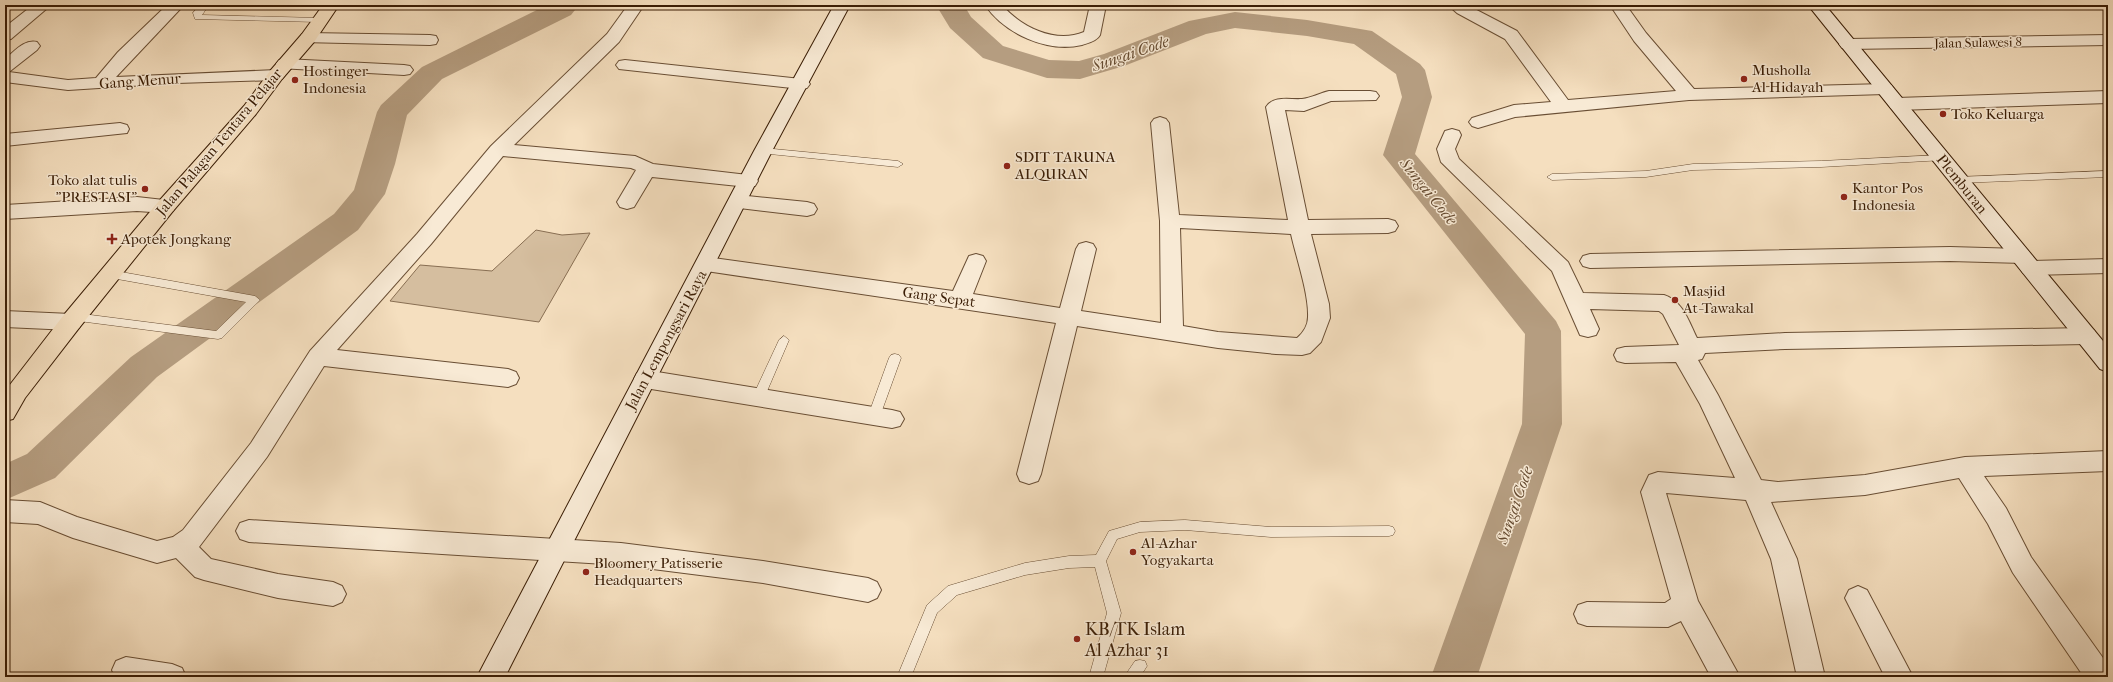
<svg xmlns="http://www.w3.org/2000/svg" width="2113" height="682" font-family="'IM FELL French Canon',serif">
	<style>
		.green { fill: #d5be9f; stroke: #886e52 }
		.lines { fill: none; stroke-linecap: round; stroke-linejoin: round }
		.river { fill: #b59d80; fill-rule: evenodd }
		.lane-casing { stroke: #694e34; stroke-width: 1 }
		.street-casing { stroke: #694e34; stroke-width: 2 }
		.secondary-casing { stroke: #3a1d05; stroke-width: 2 }
		.primary-casing { stroke: #3a1d05; stroke-width: 2 }
		.lane { fill: #f8ead5; fill-rule: evenodd }
		.street { fill: #f8ead5; fill-rule: evenodd }
		.secondary { fill: #f8ead5; fill-rule: evenodd }
		.primary { fill: #f5dfbf; fill-rule: evenodd }
		.poi-dot { fill: #8f2418; stroke: #f8ead5; stroke-width: 1.5 }
		.labels { text-anchor: middle; stroke-width: 3; stroke-linejoin: round; paint-order: stroke }
		.far-street-label { font-size: 13px; fill: #3a1d05; stroke: #f8ead5 }
		.poi-label { font-size: 15px; fill: #3a1d05; stroke: #f8ead5; text-anchor: start }
		.street-label { font-size: 15px; fill: #3a1d05; stroke: #f8ead5 }
		.water-label { font-size: 16px; font-style: italic; fill: #654a30; stroke: #f8ead5 }
		.near-poi-label { font-size: 18px; fill: #3a1d05; stroke: #f8ead5; text-anchor: start }
	</style>
	<rect width="100%" height="100%" fill="#f5dfbf"/>
	<filter id="stains"><feTurbulence type="fractalNoise" baseFrequency=".005" numOctaves="4"/><feColorMatrix values="0 0 0 0 .2 0 0 0 0 .09 0 0 0 0 .02 0 0 0 .5 -.17"/></filter>
	<radialGradient id="worn" r=".72"><stop offset=".6" stop-color="#630" stop-opacity="0"/><stop offset="1" stop-color="#630" stop-opacity=".3"/></radialGradient>
	<path class="green" d="M 536,230 L 562,235 L 590,233 L 539,322 L 390,301 L 420,265 L 492,271 Z"/>
	<g class="lines">
		<path class="river" d="M 547,5 L 579,5 L 571,15 L 442,79 L 407,115 L 395,164 L 385,194 L 358,230 L 157,377 L 55,478 L 5,500 L 5,464 L 27,454 L 131,357 L 334,214 L 354,190 L 377,112 L 381,105 L 422,67 Z
			M 936,5 L 964,5 L 971,17 L 1003,46 L 1049,60 L 1079,61 L 1104,54 L 1189,21 L 1235,12 L 1307,20 L 1372,31 L 1420,64 L 1425,70 L 1432,97 L 1415,154 L 1556,321 L 1561,331 L 1562,424 L 1477,677 L 1431,677 L 1522,424 L 1525,334 L 1383,155 L 1402,97 L 1396,74 L 1354,44 L 1307,36 L 1235,28 L 1206,34 L 1124,66 L 1090,76 L 1080,79 L 1047,78 L 983,58 L 950,28 Z"/>
		<g class="lane-casing">
			<path id="lane" d="M 200,5 L 209,5 L 202,15 L 319,18 L 323,20 L 319,22 L 195,19 L 193,13 Z
				M 763,148 L 898,161 L 903,164 L 898,167 L 760,153 L 758,151 L 760,149 Z
				M 1941,155 L 1946,158 L 1944,160 L 1821,167 L 1693,170 L 1646,177 L 1552,180 L 1547,177 L 1552,174 L 1646,171 L 1693,164 L 1821,161 Z
				M 2108,171 L 2108,177 L 1959,183 L 1954,180 L 1959,177 Z
				M 110,270 L 255,296 L 260,300 L 222,338 L 218,339 L 71,320 L 70,317 L 75,313 L 216,331 L 246,302 L 106,277 L 105,274 Z
				M 784,336 L 789,340 L 765,396 L 763,399 L 755,399 L 753,396 L 779,340 Z
				M 895,354 L 899,355 L 901,358 L 880,416 L 878,419 L 870,419 L 868,416 L 889,358 L 891,355 Z
				M 1185,520 L 1271,527 L 1389,526 L 1393,527 L 1395,531 L 1393,535 L 1389,536 L 1271,537 L 1185,530 L 1140,532 L 1117,539 L 1106,561 L 1121,613 L 1103,677 L 1089,677 L 1107,613 L 1095,567 L 1069,568 L 1025,575 L 957,595 L 937,613 L 911,677 L 897,677 L 927,605 L 948,586 L 1025,563 L 1069,556 L 1096,555 L 1109,531 L 1140,522 Z
				M 1140,660 L 1145,661 L 1147,666 L 1140,677 L 1124,677 L 1135,661 Z"/>
		</g>
		<g class="street-casing">
			<path id="street" d="M 33,5 L 51,5 L 11,39 L 5,40 L 5,27 Z
				M 167,5 L 184,5 L 116,77 L 276,70 L 282,71 L 285,75 L 282,79 L 276,80 L 177,83 L 68,90 L 5,82 L 5,59 C 15,51 24,39 37,42 L 40,46 L 37,50 L 9,72 L 68,80 L 96,78 L 118,52 Z
				M 628,5 L 644,5 L 619,42 L 514,145 L 635,156 L 653,164 L 748,175 L 755,176 L 758,181 L 755,186 L 748,187 L 652,177 L 634,207 L 627,209 L 620,207 L 617,202 L 636,170 L 631,168 L 503,156 L 431,244 L 337,350 L 508,369 L 516,372 L 519,378 L 516,384 L 508,387 L 324,366 L 267,457 L 199,547 L 211,559 L 278,574 L 333,582 L 342,586 L 346,594 L 342,602 L 333,606 L 278,598 L 204,580 L 195,577 L 176,558 L 157,563 L 73,538 L 38,524 L 5,522 L 5,500 L 40,502 L 77,517 L 157,541 L 173,537 L 183,530 L 251,443 L 310,351 L 417,234 L 491,146 L 607,34 Z
				M 985,5 L 1002,5 C 1021,27 1055,44 1084,32 L 1090,5 L 1106,5 L 1100,35 C 1097,41 1088,43 1082,45 C 1047,53 1005,34 985,5 Z
				M 1448,5 L 1467,5 L 1517,31 L 1568,100 L 1676,91 L 1634,41 L 1610,5 L 1626,5 L 1646,33 L 1694,89 L 1885,84 L 1891,85 L 1894,89 L 1891,93 L 1885,94 L 1689,100 L 1515,117 L 1478,128 L 1472,126 L 1469,122 L 1472,118 L 1514,105 L 1551,102 L 1505,39 L 1457,13 Z
				M 308,33 L 430,35 L 436,36 L 438,40 L 436,44 L 430,45 L 302,42 L 300,38 L 302,34 Z
				M 2108,35 L 2108,45 L 1848,49 L 1842,48 L 1839,44 L 1842,40 L 1848,39 Z
				M 285,59 L 404,65 L 410,66 L 413,70 L 410,74 L 404,75 L 279,68 L 276,64 L 279,60 Z
				M 625,60 L 801,79 L 807,80 L 810,84 L 807,88 L 801,89 L 619,69 L 616,65 L 619,61 Z
				M 1329,91 L 1370,91 L 1376,92 L 1379,96 L 1376,100 L 1331,101 L 1304,111 L 1285,110 L 1308,220 L 1388,219 L 1395,221 L 1398,226 L 1395,231 L 1388,233 L 1311,234 L 1329,304 L 1330,318 L 1321,342 L 1310,353 L 1302,355 L 1276,354 L 1218,348 L 1077,326 L 1041,474 L 1038,481 L 1029,484 L 1020,481 L 1017,474 L 1056,323 L 706,271 L 699,269 L 696,264 L 699,259 L 706,257 L 953,291 L 969,256 L 976,254 L 983,256 L 986,261 L 973,294 L 1060,308 L 1076,249 L 1079,244 L 1086,242 L 1093,244 L 1096,249 L 1081,311 L 1161,323 L 1160,221 L 1151,123 L 1154,119 L 1160,117 L 1166,119 L 1169,123 L 1179,215 L 1288,220 L 1266,107 C 1274,95 1290,100 1302,99 C 1311,98 1320,93 1329,91 ZM 1180,228 L 1291,234 C 1296,257 1309,294 1308,317 C 1308,325 1303,333 1297,338 L 1218,332 L 1183,326 Z
				M 2108,91 L 2108,103 L 1897,110 L 1891,108 L 1888,104 L 1891,100 L 1897,98 Z
				M 120,123 L 127,125 L 129,129 L 127,133 L 5,146 L 5,134 Z
				M 1452,129 L 1459,131 L 1461,135 L 1455,149 L 1459,159 L 1568,262 L 1583,293 L 1664,295 C 1683,301 1689,322 1697,338 L 1785,333 L 2086,328 L 2094,330 L 2097,336 L 2094,342 L 2086,344 L 1785,349 L 1705,353 L 1702,359 L 1698,360 L 1718,395 L 1761,480 L 1778,482 L 1865,475 L 1965,457 L 2108,451 L 2108,471 L 1984,476 L 2006,508 L 2031,557 L 2108,665 L 2108,677 L 2084,677 L 2013,573 L 1988,524 L 1959,478 L 1865,495 L 1771,502 L 1797,559 L 1825,677 L 1797,677 L 1771,559 L 1746,500 L 1666,493 L 1698,601 L 1740,677 L 1711,677 L 1681,621 L 1668,627 L 1587,626 L 1578,623 L 1574,614 L 1578,605 L 1587,602 L 1665,603 L 1671,599 L 1641,492 L 1649,475 L 1658,472 L 1735,478 L 1700,404 L 1676,362 L 1625,363 L 1617,361 L 1614,355 L 1617,349 L 1625,347 L 1679,345 L 1663,314 L 1659,311 L 1590,309 L 1599,329 L 1596,335 L 1588,337 L 1580,335 L 1552,271 L 1441,162 L 1437,149 L 1445,131 Z
				M 738,195 L 807,202 L 814,204 L 817,209 L 814,214 L 807,216 L 731,207 L 728,202 L 731,197 Z
				M 137,197 L 173,201 L 176,206 L 173,211 L 166,213 L 137,211 L 5,219 L 5,205 Z
				M 1950,247 L 2021,249 L 2028,251 L 2031,256 L 2028,261 L 2108,259 L 2108,273 L 2030,275 L 2023,273 L 2020,268 L 2023,263 L 1950,261 L 1590,268 L 1583,266 L 1580,261 L 1583,256 L 1590,254 Z
				M 5,311 L 71,314 L 79,316 L 82,322 L 79,328 L 71,330 L 5,327 Z
				M 645,370 L 892,410 L 900,412 L 904,419 L 900,426 L 892,428 L 645,388 L 637,385 L 634,379 L 637,373 Z
				M 249,520 L 621,543 L 763,561 L 868,578 L 877,582 L 881,590 L 877,598 L 868,602 L 763,583 L 621,565 L 249,542 L 240,539 L 236,531 L 240,523 Z
				M 1858,586 L 1867,590 L 1913,677 L 1885,677 L 1845,598 L 1849,590 Z
				M 126,657 L 172,664 L 182,668 L 186,677 L 115,677 L 112,670 L 116,661 Z"/>
		</g>
		<g class="secondary-casing">
			<path id="secondary" d="M 834,5 L 850,5 L 772,151 L 505,677 L 477,677 L 754,151 Z
				M 1808,5 L 1825,5 L 2108,347 L 2108,372 L 2100,369 Z"/>
		</g>
		<g class="primary-casing">
			<path id="primary" d="M 323,5 L 339,5 L 314,42 L 282,79 L 256,114 L 173,211 L 79,328 L 25,398 L 13,419 L 5,421 L 5,392 L 9,386 L 63,316 L 159,201 L 244,106 L 270,71 L 302,34 Z"/>
		</g>
		<use href="#lane" class="lane"/>
		<use href="#street" class="street"/>
		<use href="#secondary" class="secondary"/>
		<use href="#primary" class="primary"/>
	</g>
	<g class="poi-dot">
		<circle cx="1744" cy="79" r="4"/>
		<circle cx="295" cy="80" r="4"/>
		<circle cx="1943" cy="114" r="4"/>
		<circle cx="1007" cy="166" r="4"/>
		<circle cx="145" cy="189" r="4"/>
		<circle cx="1844" cy="197" r="4"/>
		<path d="M110 233h4v4h4v4h-4v4h-4v-4h-4v-4h4z"/>
		<circle cx="1675" cy="300" r="4"/>
		<circle cx="1133" cy="552" r="4"/>
		<circle cx="586" cy="572" r="4"/>
		<circle cx="1077" cy="639" r="4"/>
	</g>
	<g class="labels">
		<g class="far-street-label">
			<text transform="translate(1978 42) rotate(-1)" y="5">Jalan Sulawesi 8</text>
		</g>
		<g class="poi-label">
			<text x="1752" y="75">Musholla<tspan x="1752" dy="17">Al Hidayah</tspan></text>
			<text x="303" y="76">Hostinger<tspan x="303" dy="17">Indonesia</tspan></text>
			<text x="1951" y="119">Toko Keluarga</text>
			<text x="1015" y="162">SDIT TARUNA<tspan x="1015" dy="17">ALQURAN</tspan></text>
			<text x="137" y="185" text-anchor="end">Toko alat tulis<tspan x="137" dy="17">"PRESTASI"</tspan></text>
			<text x="1852" y="193">Kantor Pos<tspan x="1852" dy="17">Indonesia</tspan></text>
			<text x="121" y="244">Apotek Jongkang</text>
			<text x="1683" y="296">Masjid<tspan x="1683" dy="17">At-Tawakal</tspan></text>
			<text x="1141" y="548">Al-Azhar<tspan x="1141" dy="17">Yogyakarta</tspan></text>
			<text x="594" y="568">Bloomery Patisserie<tspan x="594" dy="17">Headquarters</tspan></text>
		</g>
		<g class="street-label">
			<text transform="translate(140 81) rotate(-4)" y="5">Gang Menur</text>
			<text transform="translate(219 142) rotate(-50)" y="5">Jalan Palagan Tentara Pelajar</text>
			<text transform="translate(1962 184) rotate(51)" y="5">Plemburan</text>
			<text transform="translate(939 297) rotate(8)" y="5">Gang Sepat</text>
			<text transform="translate(666 340) rotate(-62)" y="5">Jalan Lempongsari Raya</text>
		</g>
		<g class="water-label">
			<text transform="translate(1130 53) rotate(-19)" y="6">Sungai Code</text>
			<text transform="translate(1429 191) rotate(51)" y="6">Sungai Code</text>
			<text transform="translate(1514 505) rotate(-71)" y="6">Sungai Code</text>
		</g>
		<g class="near-poi-label">
			<text x="1085" y="635">KB/TK Islam<tspan x="1085" dy="21">Al Azhar 31</tspan></text>
		</g>
	</g>
	<rect width="2113" height="682" fill="none" stroke="#f5dfbf" stroke-width="20"/>
	<rect x="6" y="6" width="2101" height="670" fill="none" stroke="#3a1d05" stroke-width="2"/>
	<rect x="10" y="10" width="2093" height="662" fill="none" stroke="#3a1d05"/>
	<rect width="100%" height="100%" filter="url(#stains)"/>
	<rect width="100%" height="100%" fill="url(#worn)"/>
</svg>
